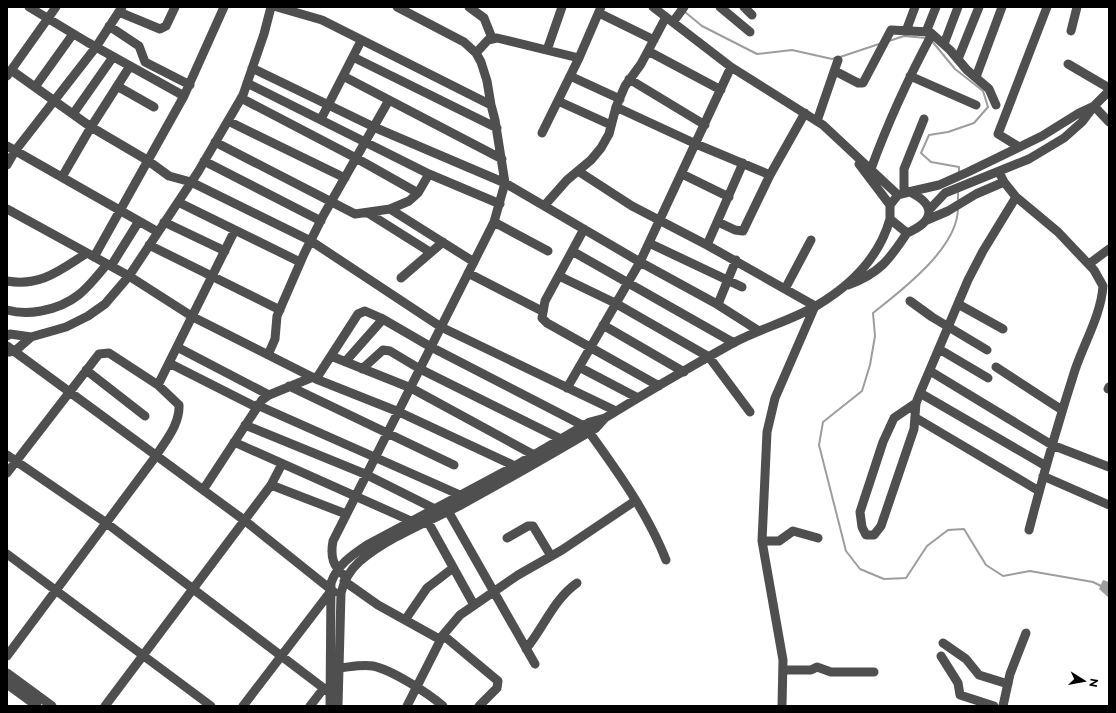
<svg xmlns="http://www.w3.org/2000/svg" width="1116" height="713" font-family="Montserrat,sans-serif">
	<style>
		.water { fill: #9d9d9d }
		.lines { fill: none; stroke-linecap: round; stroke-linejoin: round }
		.stream { stroke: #9d9d9d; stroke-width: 2 }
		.minor { stroke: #4f4f4f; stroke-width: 9 }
	</style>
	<rect width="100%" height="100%" fill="#fff"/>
	<path class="water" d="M 1103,580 L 1109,582 L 1109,598 L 1099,589 Z"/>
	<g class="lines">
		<path class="stream" d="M 685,12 L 702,26 L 757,54 L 792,50 L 832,59 L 835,58
			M 931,40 L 955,69 L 983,91 L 988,107 L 974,123 L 948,132 L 929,135 L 921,153 L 931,162 L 959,167 L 959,172
			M 889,41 L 904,36 L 926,38
			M 840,57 L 879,44
			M 958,202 L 958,190
			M 958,208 C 958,248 902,290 873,313 L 875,336 L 870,365 L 862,391 L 823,422 L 819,445 L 846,551 L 860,569 L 884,579 L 906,578 L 927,546 L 948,530 L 964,529 L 986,565 L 1003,576 L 1030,571 L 1093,582 L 1101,586"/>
		<path class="minor" d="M 29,7 L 87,42 L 184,96
			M 277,7 L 322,20 L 491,105
			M 469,7 L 484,18 L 492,38
			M 653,7 L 731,67 L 823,125 L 898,195
			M 720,7 L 750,32
			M 744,7 L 752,15
			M 119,12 L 160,29 L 166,26 L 175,7
			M 599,13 L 654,40
			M 673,22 L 684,7
			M 109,26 L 139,46 L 145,62 L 190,85
			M 906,31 L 915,7
			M 1071,31 L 1077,7
			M 926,32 L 936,7
			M 944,44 L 958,7
			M 547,50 L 562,7
			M 648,51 L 721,90
			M 476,53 L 488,40 L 497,38 L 579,58
			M 353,57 L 497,128
			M 958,59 L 979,7
			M 1068,64 L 1109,88
			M 252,68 L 376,128 L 505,183 L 640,262 L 715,303 L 759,331
			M 11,70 L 91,127 L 147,160 L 169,176 L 191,182 L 311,241 L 441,327 L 616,411
			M 835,71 L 858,83 L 863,83 L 891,30 L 930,32 L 950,50 L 967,70 L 989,89 L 996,105
			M 7,76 L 56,7
			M 343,76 L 502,159
			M 570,76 L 620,99
			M 910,76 L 976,105
			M 976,77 L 1002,7
			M 629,79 L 705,125
			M 247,83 L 429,174 L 500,204
			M 117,86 L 154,107
			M 35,87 L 73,34
			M 241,98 L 356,158 L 418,193
			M 558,101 L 611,125
			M 1094,106 L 1109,122
			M 616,107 L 696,144 L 770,175
			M 73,114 L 113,57
			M 321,119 L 361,41
			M 924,119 L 904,169 L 904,193 L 939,185 L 968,172 L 1042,136 L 1079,113 L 1094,106
			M 228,121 L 345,178
			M 817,121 L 838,60
			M 542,133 L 579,58 L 601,7
			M 215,142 L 355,214 L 390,209 L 409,201 L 418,193 L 429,174
			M 7,146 L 158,232
			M 1019,147 L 998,134 L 1047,7
			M 204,161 L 321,221
			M 859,164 L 890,205 L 890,219 L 907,233 C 933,222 938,206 910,192 L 898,195 L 890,205
			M 7,165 L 15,151 L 96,47 L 122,7
			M 871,169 C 888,122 909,77 932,34
			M 578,171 L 632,206 L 707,245 L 815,306 L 775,398 L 767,432 L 762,541 L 783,660 L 782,706
			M 999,172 L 1004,182 L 1016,197 L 1058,232 L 1094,270 L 1103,286 C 1101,315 1084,343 1075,370 C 1058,423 1043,476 1029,530
			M 682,174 L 729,197
			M 62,177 L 91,127 L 130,66
			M 178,202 L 300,262
			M 544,206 L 567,180 L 591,160 L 601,148 L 609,134 L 616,107 L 625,86 L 641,64 L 666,17
			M 7,209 L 129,276 L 193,317 L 316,379 L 399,412 L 515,466
			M 390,209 L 474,262
			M 929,210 L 945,193 L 1029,159 L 1064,138 L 1082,122 L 1094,106 L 1109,91
			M 368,213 L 430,252
			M 927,220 L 948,211 L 976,194 L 1004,182
			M 164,222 L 225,251
			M 494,222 L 548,251
			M 718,222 L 735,230 L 743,231 L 770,175 L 805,113
			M 584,229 L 545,301 L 542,318 L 547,323 L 659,386
			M 649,243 L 742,287
			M 149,245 L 280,310
			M 707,245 L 743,163
			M 572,251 L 734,343
			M 94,257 L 184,96 L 224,7
			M 1089,264 L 1109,249
			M 111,266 L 139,221
			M 468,273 L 542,311
			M 559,276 L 615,303 L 709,357 L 750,412
			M 401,278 L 443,242
			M 7,281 C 41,287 60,270 87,253
			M 848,285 C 880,273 889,260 907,233
			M 785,289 L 811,240
			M 910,301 L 932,317 L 987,350
			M 718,304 L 736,260
			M 958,304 L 1003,329
			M 7,310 C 18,313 30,313 41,311 C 74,305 87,289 107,264
			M 603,325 L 684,372
			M 7,336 L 10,334 L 31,337 L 66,327 L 88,316 L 105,304 L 129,276 L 198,172 L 243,95 L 264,34 L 271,7
			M 7,346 L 244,520 L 334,592
			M 177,347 L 269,395
			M 939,349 L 988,378
			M 9,352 L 15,351 L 31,337
			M 268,355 L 275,339 L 277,316 L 304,254 L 323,216 L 389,100
			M 331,356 L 411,388 L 534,455
			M 345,362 L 383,319
			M 169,363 L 256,407
			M 579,367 L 638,398
			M 996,367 L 1062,410
			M 362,369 L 383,350 L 390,351 L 420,369 L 561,439
			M 86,370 L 145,416
			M 930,371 L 1052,445 L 1109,467
			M 316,379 L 358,314 L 365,311 L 381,318 L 431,347 L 584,426
			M 158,385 L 235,230
			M 289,386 L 454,465
			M 567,388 L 640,262 L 731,67
			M 1108,389 L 1109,387
			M 920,393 L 1046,466
			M 916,403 L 894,418 L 883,442 L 860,512 L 862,527 L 866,535 L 874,535 L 881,526 L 914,429 L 916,403 L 920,393 L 968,280 L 983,251 L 1016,197
			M 257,405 L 460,495
			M 916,418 L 1039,491
			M 245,425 L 365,474 L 433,508
			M 589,432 C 618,472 648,514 666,560
			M 234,442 L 411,521
			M 7,455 L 105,522 L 330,693
			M 7,473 L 99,354 L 109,353 L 158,385 L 179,405 C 180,424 166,440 156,456 L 7,656
			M 1043,476 L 1109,505
			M 271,485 L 346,514
			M 203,490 L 262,400 L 269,395 L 313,377
			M 448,511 L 535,664
			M 428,522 L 474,605
			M 507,538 L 528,526 L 533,526 L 551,556
			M 762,541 L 779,541 L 793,531 L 818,538
			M 7,554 L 211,706
			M 346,577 C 333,567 330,557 333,541 L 494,222 L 505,183 L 495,120 L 491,105 L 487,81 L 481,62 L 476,53 L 464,42 L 397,7
			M 344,581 L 378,605 L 441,640
			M 405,620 L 427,588 L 453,568
			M 443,635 L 498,681 L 497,688 L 479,706
			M 943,643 L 966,659 L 979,675 L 1008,684
			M 526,649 C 544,627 554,599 577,583
			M 941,656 L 958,683 L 960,695 L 994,706
			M 339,668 C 350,667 362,664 373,666 C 392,670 428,693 443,706
			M 784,670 L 811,670 L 817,667 L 831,672 L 874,672
			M 7,673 L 52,706
			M 7,684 L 37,706
			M 105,706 L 271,485 L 282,464
			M 243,706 L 331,591
			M 310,706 L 324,688
			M 330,706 L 331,583 C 337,565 352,555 367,545 L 515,466 L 590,422 L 605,418 C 647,392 690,367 733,343 C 759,329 790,321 816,306 C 850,286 879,258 890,219
			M 338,706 L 341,593 C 344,581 349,571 359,562 C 385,539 427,522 459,506 C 505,481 550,455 596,428 L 605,418
			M 407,706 L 443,635 L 460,615 L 518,575 L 562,550 L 635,501
			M 1003,706 L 1010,674 L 1026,633"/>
	</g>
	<rect width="1116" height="713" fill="none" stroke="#000000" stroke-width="16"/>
	<g transform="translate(1084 681) rotate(101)" stroke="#ffffff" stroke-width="3" paint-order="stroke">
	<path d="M0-3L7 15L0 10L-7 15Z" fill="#000000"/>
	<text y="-6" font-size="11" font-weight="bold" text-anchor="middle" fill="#000000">N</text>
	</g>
</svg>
